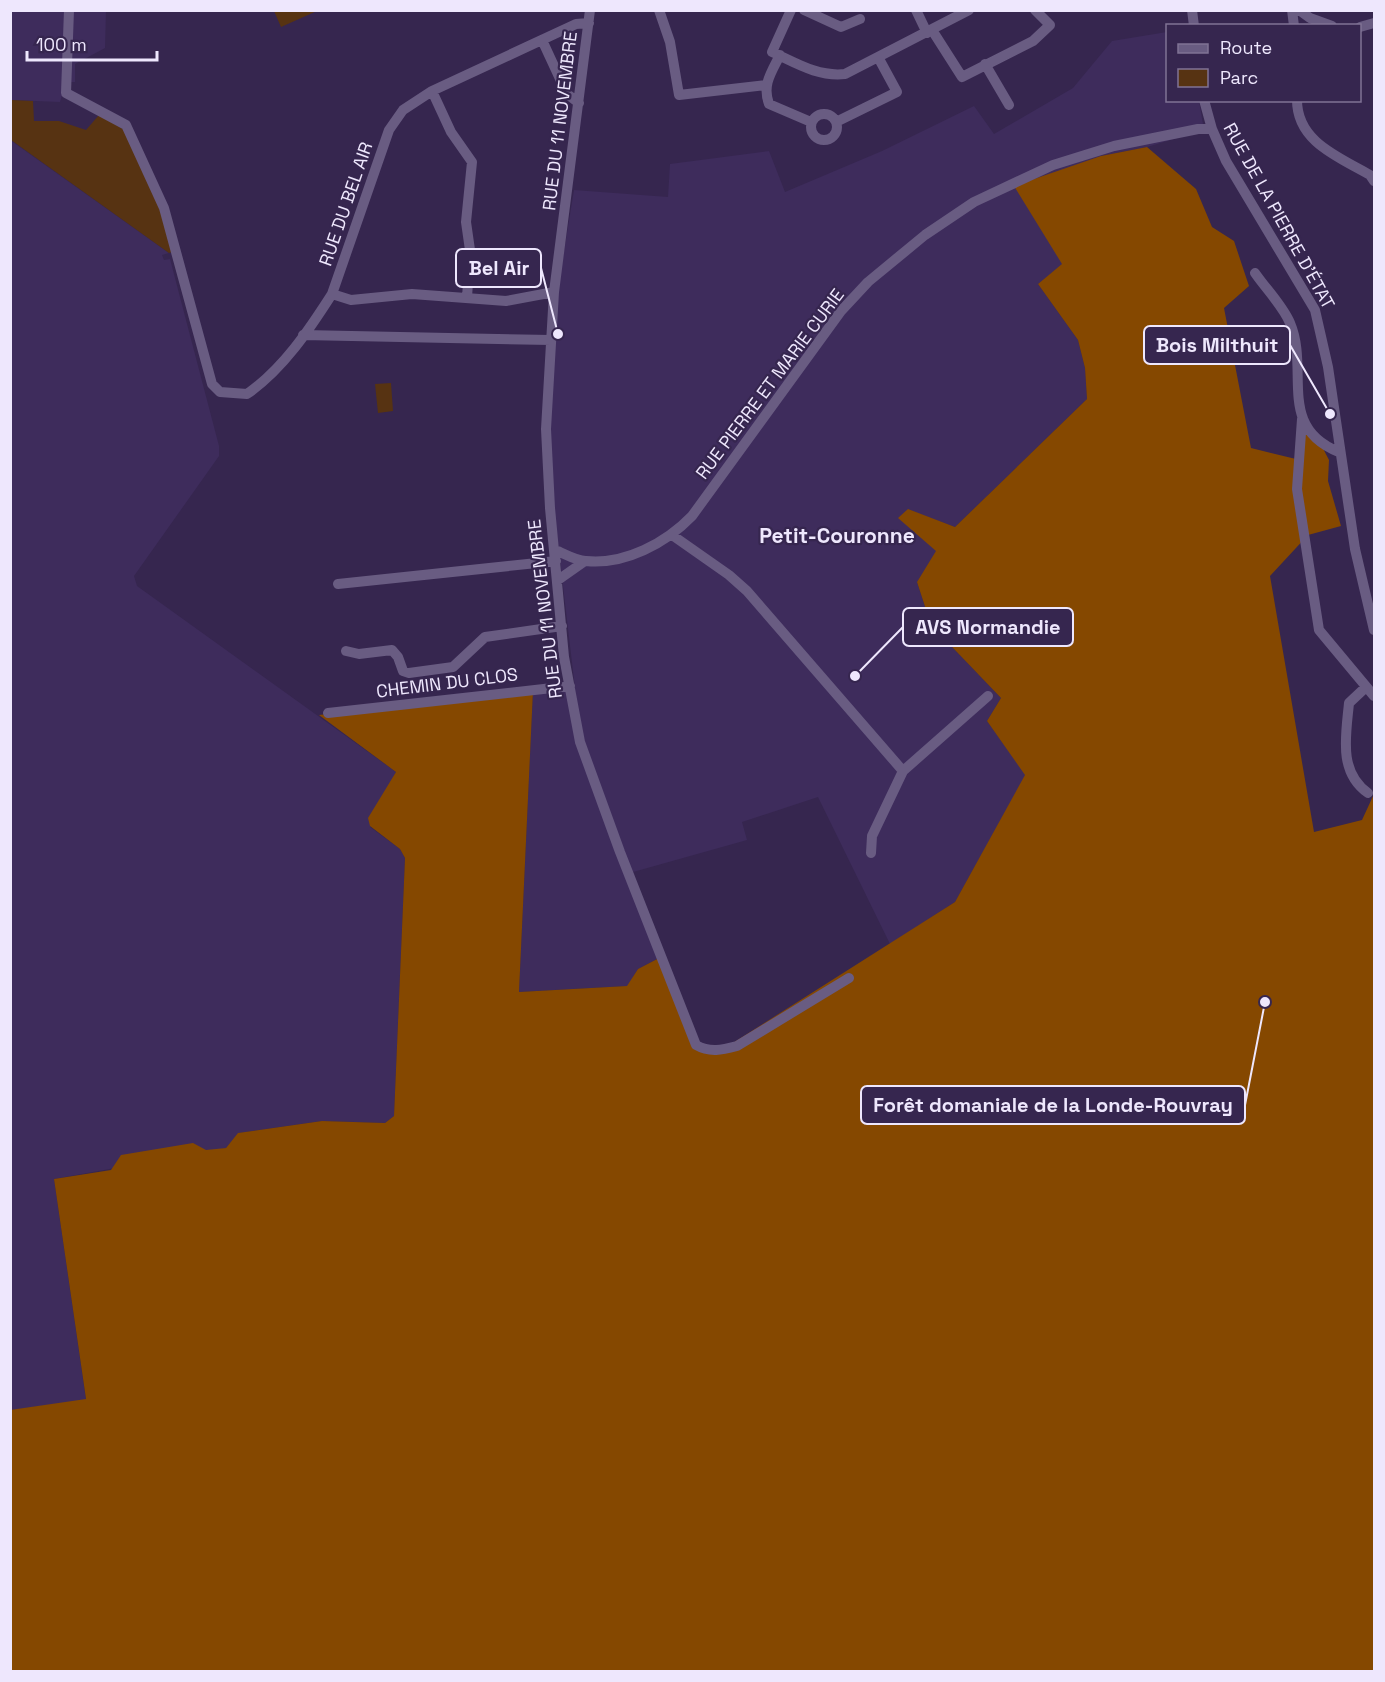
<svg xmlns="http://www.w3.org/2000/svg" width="1385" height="1682" font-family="'Space Grotesk',sans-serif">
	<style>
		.built { fill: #3e2c5c }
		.green { fill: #573312 }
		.forest { fill: #854800 }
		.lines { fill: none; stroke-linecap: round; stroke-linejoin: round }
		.minor { stroke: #695c82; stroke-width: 10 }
		.labels { text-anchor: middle; stroke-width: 4.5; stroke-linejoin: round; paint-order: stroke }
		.street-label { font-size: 18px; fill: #eee7fd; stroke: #36264f }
		.quarter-label { font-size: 21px; font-weight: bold; fill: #eee7fd; stroke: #36264f }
		.leader { fill: none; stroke: #eee7fd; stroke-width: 2 }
		.callout-dot { fill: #eee7fd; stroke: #36264f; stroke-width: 2 }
		.callout { fill: #36264f; stroke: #eee7fd; stroke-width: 2 }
		.callout-label { font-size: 20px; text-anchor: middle; font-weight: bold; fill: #eee7fd }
	</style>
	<rect width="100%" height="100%" fill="#36264f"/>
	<path class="built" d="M 10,11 L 106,11 L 105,48 L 75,64 L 75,82 L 66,82 L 60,102 L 11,100 Z
		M 1167,32 L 1168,100 L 1199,101 L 1204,130 L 1147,147 L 1101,156 L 1062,265 L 1038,284 L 1078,340 L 1085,368 L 1087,399 L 955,527 L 909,510 L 937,551 L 917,582 L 931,625 L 1001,698 L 987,721 L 1026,775 L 955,902 L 890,944 L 818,797 L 742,822 L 747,840 L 626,874 L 661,957 L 638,969 L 628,986 L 519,992 L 533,691 L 575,688 L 554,509 L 549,427 L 557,294 L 574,190 L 668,197 L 670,164 L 769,151 L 785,192 L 882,151 L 974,106 L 994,134 L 1073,88 L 1112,41 Z
		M 10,140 L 169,253 L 162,255 L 164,260 L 170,259 L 219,446 L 219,456 L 134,576 L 137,586 L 396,772 L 370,827 L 400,849 L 405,858 L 394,1116 L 385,1123 L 322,1121 L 239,1133 L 226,1148 L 54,1179 L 86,1400 L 11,1410 Z"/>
	<path class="green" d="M 274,11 L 317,11 L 281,27 Z
		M 11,100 L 33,101 L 34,121 L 59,121 L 86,130 L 99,115 L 123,129 L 163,216 L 172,252 L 169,253 L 11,140 Z
		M 391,383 L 393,411 L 378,413 L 375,384 Z"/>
	<path class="forest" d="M 1147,147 L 1196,189 L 1212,227 L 1234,241 L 1249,286 L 1224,308 L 1251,448 L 1300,460 L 1305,434 L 1316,435 L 1329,460 L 1328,481 L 1341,526 L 1308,535 L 1270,576 L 1314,832 L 1362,820 L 1374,794 L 1374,1671 L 11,1671 L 10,1410 L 86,1399 L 54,1179 L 111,1170 L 121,1155 L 193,1143 L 206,1150 L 226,1148 L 238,1133 L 322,1121 L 385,1123 L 394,1116 L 405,858 L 400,849 L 370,826 L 368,818 L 396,772 L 319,715 L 533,691 L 519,992 L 627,986 L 638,969 L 661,957 L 693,1043 L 725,1048 L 955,902 L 1025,775 L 987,721 L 1001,698 L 931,625 L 917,582 L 936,551 L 898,518 L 908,509 L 955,527 L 1087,399 L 1085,368 L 1078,340 L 1038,284 L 1062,264 L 1014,186 L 1101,156 Z"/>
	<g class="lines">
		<path class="minor" d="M 69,10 L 66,93 L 126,125 L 164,208 L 212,384 L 220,392 L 247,394 C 283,369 309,330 332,294
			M 590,10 L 554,292 L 546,429 L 550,508 L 564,657 L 580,742 L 620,852 L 696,1045 C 710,1053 722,1050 737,1046 L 849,978
			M 659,10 L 670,42 L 679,95 L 766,85
			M 791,10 L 772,52 C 796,63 818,77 845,74 L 969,10
			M 804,10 L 841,27 L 860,19
			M 916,10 L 927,33
			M 1192,10 L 1194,26
			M 1292,10 L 1294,26
			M 1299,10 L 1310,18 L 1332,26
			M 1360,27 L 1374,23
			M 932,30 L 962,77 L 1033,41 L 1050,25 L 1035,10
			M 542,40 L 567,94 L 579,103
			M 780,55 C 771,73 762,85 769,104 L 811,122
			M 985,64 L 1009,105
			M 432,91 L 451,132 L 472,162 L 466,222 L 470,250 L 467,298
			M 1204,100 L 1212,129 L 1226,161 L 1315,310 L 1328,367 L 1355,549 L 1374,630
			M 1297,100 C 1297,142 1339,157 1370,175 L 1374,181
			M811 127a13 13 0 1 1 26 0a13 13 0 1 1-26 0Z
			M 836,122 L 897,92 L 878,57
			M 1255,273 C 1266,289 1283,306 1290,323 C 1310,370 1276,427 1339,452
			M 554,292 L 506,301 L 412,294 L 351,300 L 332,294 L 389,130 L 403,110 L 432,91 L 576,24 L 589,23
			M 303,335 L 551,340
			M 1302,419 L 1297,489 L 1319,630 L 1374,696
			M 672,535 L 729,575 L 747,591 L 903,771
			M 555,550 C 565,554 576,561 586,561 C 625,565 666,543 692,516 L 841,311 L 868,282 L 925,235 L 974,202 L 1053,165 L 1114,146 L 1198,129 L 1212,129
			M 558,580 L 585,561
			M 338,584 L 556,561
			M 346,651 L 359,654 L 392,650 L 398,657 L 403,671 L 409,673 L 453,667 L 485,637 L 562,626
			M 1366,687 L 1349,703 C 1346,735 1338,772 1368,793
			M 328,713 L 570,686
			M 871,853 L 872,836 L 903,771 L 988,696"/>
	</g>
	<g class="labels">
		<g class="street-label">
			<text transform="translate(560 121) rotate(-83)" y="6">RUE DU 11 NOVEMBRE</text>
			<text transform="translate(346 204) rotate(-71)" y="6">RUE DU BEL AIR</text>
			<text transform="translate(1279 216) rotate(61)" y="6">RUE DE LA PIERRE D'ÉTAT</text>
			<text transform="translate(770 384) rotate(-53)" y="6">RUE PIERRE ET MARIE CURIE</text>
			<text transform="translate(545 609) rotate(-97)" y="6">RUE DU 11 NOVEMBRE</text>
			<text transform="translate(447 683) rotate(-7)" y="6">CHEMIN DU CLOS</text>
		</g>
		<g class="quarter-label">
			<text x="837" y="543">Petit-Couronne</text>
		</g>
	</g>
	<path class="leader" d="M558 334L541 268M1330 414L1290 345M855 676L903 627M1265 1002L1245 1105"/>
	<g class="callout-dot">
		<circle cx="558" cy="334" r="6"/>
		<circle cx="1330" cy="414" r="6"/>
		<circle cx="855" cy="676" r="6"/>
		<circle cx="1265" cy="1002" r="6"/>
	</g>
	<g class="callout">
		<rect x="456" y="249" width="85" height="38" rx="6"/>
		<rect x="1144" y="326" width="146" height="38" rx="6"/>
		<rect x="903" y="608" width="170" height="38" rx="6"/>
		<rect x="861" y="1086" width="384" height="38" rx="6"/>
	</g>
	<g class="callout-label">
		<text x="499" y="275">Bel Air</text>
		<text x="1217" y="352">Bois Milthuit</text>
		<text x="988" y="634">AVS Normandie</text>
		<text x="1053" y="1112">Forêt domaniale de la Londe-Rouvray</text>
	</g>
	<rect width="1385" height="1682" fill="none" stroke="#eee7fd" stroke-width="24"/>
	<rect x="1166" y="24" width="195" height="78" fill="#36264f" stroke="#807395" stroke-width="1.5"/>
	<rect x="1178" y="44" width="30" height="9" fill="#695c82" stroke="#807395" stroke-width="1.5"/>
	<text x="1220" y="54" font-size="18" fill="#eee7fd">Route</text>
	<rect x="1178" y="69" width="30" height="18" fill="#573312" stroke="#807395" stroke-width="1.5"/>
	<text x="1220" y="84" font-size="18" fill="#eee7fd">Parc</text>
	<path d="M27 51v9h130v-9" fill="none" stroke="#eee7fd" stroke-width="3"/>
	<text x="36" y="51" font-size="18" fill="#eee7fd" stroke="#36264f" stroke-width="4.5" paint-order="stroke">100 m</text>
</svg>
